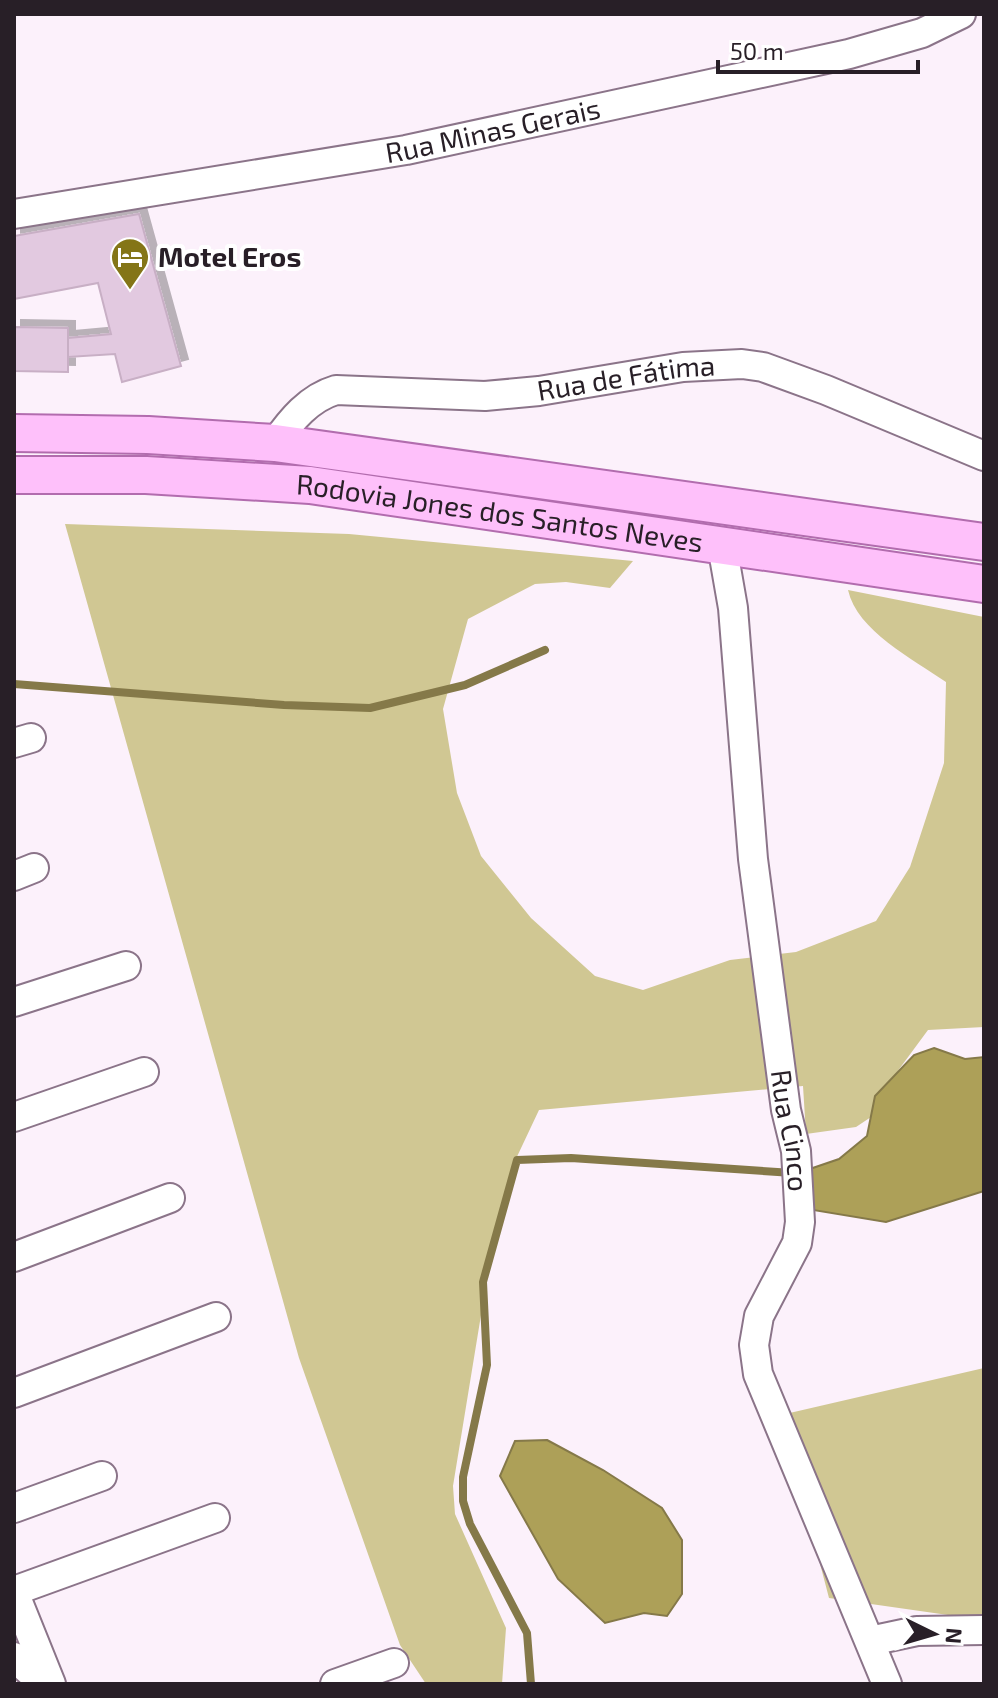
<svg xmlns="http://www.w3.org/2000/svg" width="998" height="1698" font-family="'Exo 2',sans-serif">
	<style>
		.green { fill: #d0c793 }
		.water { fill: #ada058; stroke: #857949; stroke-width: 2 }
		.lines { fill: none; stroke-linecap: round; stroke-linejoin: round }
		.stream { stroke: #857949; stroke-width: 8 }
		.building { fill: #e2c9e0; stroke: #c8afc5; stroke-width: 2; filter: url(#shadow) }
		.minor-casing { stroke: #8b7489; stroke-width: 32 }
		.major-casing { stroke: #b26cae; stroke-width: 40 }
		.minor { stroke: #fff; stroke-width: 28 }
		.major { stroke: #fec0fa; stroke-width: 36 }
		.labels { text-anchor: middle; stroke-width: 8; stroke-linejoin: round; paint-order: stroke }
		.street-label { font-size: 28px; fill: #281f27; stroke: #fff }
		.poi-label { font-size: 28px; font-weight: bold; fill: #281f27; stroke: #fff; text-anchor: start }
	</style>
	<defs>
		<filter id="shadow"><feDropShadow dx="7" dy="-7" stdDeviation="0" flood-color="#0004"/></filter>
	</defs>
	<rect width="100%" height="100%" fill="#fcf1fb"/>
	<path class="green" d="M 65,524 L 349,534 L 633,561 L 610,588 L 566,582 L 535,584 L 468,619 L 443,709 L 457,793 L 481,856 L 531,918 L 595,976 L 643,990 L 730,960 L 796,952 L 876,921 L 910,867 L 944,763 L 946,682 C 913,659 857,631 848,590 L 984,617 L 984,1027 L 928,1030 L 897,1072 L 874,1115 L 856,1127 L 806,1134 L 803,1086 L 539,1110 L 514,1163 L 491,1254 L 453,1486 L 455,1514 L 506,1628 L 502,1684 L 426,1684 L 400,1645 L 299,1358 Z
		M 984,1368 L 984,1616 L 962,1617 L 829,1598 L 781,1415 Z"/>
	<path class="water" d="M 934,1048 L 965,1059 L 984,1057 L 984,1191 L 886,1222 L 807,1209 L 801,1172 L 839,1159 L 867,1136 L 875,1096 L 914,1055 Z
		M 547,1440 L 603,1470 L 662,1508 L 682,1540 L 682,1594 L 667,1616 L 644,1613 L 605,1623 L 558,1579 L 500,1476 L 515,1441 Z"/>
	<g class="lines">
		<path class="stream" d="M 14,684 L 284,705 L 370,708 L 465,685 L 545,650
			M 531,1684 L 527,1633 L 470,1524 L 463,1501 L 463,1477 L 487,1365 L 483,1282 L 517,1160 L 571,1158 L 793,1173"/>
	</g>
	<path class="building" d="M 139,214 L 181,366 L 122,382 L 115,354 L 68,357 L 68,338 L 111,334 L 98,283 L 14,299 L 14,236 Z
		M 14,327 L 68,328 L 68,372 L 14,371 Z"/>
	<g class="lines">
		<g class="minor-casing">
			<g id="minor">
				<path id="s1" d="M 14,214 L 406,150 L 849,54 L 922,33 L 961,14"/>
				<path id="s2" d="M 275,443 C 291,420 309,398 336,390 L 485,396 L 539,391 L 683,367 L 742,364 L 763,367 L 826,390 L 984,456"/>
				<path id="s3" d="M 722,545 L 733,608 L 753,859 L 786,1110 L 796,1151 L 800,1222 L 797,1243 L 759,1316 L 754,1345 L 758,1374 L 887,1684"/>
				<path d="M 14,743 L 31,738"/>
				<path d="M 14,876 L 34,868"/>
				<path d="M 14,1002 L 126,966"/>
				<path d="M 14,1117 L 144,1072"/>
				<path d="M 14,1257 L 170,1198"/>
				<path d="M 14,1393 L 216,1317"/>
				<path d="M 14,1508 L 102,1476"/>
				<path d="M 14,1591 L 215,1518"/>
				<path d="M 14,1592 L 51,1684"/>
				<path d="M 870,1641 L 917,1631 L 984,1630"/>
				<path d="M 14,1657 L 44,1684"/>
				<path d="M 335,1684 L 394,1663"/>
			</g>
		</g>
		<g class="major-casing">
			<g id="major">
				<path d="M 14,433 L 148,435 L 275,443 L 984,542"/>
				<path id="s4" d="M 14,475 L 146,475 L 310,485 L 984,584"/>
			</g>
		</g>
		<use href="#minor" class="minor"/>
		<use href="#major" class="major"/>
	</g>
	<defs>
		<g id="hotel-pin" transform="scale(2)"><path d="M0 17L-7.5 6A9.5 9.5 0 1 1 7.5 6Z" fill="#847517" stroke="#fff"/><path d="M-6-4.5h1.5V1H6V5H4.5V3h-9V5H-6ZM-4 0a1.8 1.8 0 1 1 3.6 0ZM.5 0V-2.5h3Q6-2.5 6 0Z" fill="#fff"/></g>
	</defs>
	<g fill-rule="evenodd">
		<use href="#hotel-pin" x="130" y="257"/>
	</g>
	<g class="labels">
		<g class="street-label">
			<text dy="10" stroke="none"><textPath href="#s1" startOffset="486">Rua Minas Gerais</textPath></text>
			<text dy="10" stroke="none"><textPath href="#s2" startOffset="374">Rua de Fátima</textPath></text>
			<text dy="10" stroke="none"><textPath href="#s4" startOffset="488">Rodovia Jones dos Santos Neves</textPath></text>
			<text dy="10" stroke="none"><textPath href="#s3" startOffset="590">Rua Cinco</textPath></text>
		</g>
		<g class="poi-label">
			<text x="158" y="267">Motel Eros</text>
		</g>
	</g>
	<rect width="998" height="1698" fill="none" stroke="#281f27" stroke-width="32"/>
	<g transform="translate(934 1634) rotate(95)" stroke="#ffffff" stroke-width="6" paint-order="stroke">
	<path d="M0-6L14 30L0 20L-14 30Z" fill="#281f27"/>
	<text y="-12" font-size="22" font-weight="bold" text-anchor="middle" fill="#281f27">N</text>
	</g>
	<path d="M718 60v12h200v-12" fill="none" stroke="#281f27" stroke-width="4"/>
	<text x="730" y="60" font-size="24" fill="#281f27" stroke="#ffffff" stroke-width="6" paint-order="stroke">50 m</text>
</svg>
